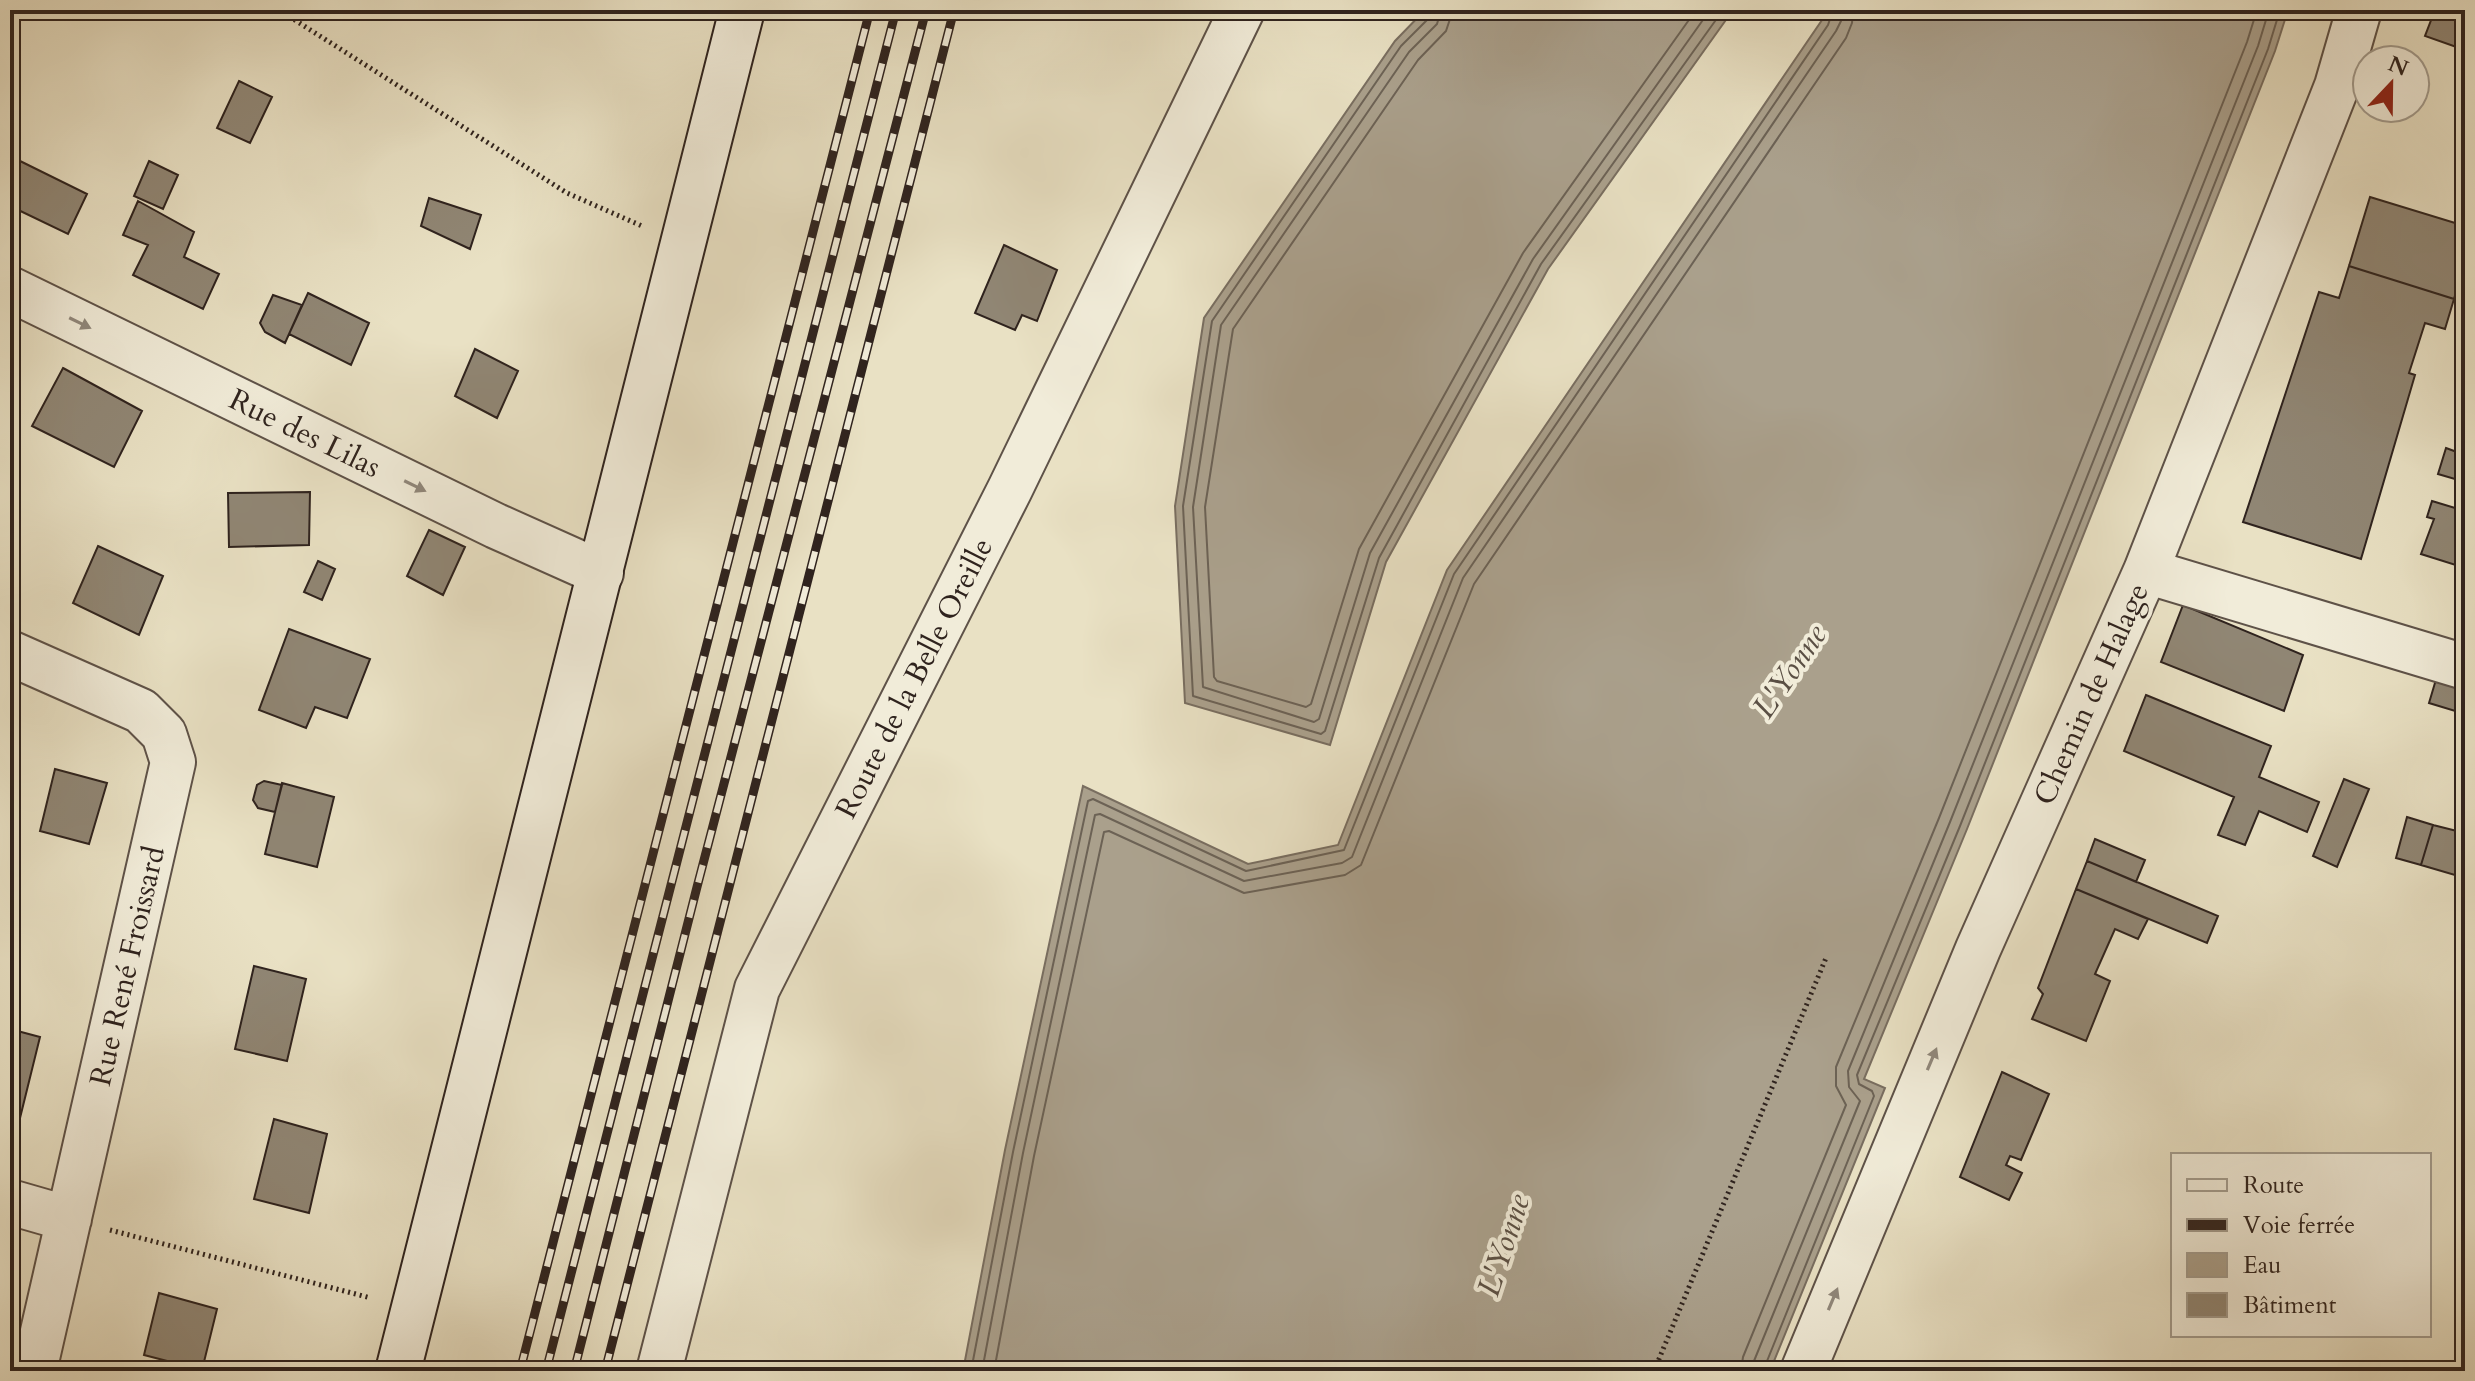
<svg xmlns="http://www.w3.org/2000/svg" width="2475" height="1381" font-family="Cardo,serif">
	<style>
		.water { fill: #aaa08c; stroke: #796e60; stroke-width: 2 }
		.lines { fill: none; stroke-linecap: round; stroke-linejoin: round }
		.shore { stroke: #6c6255; stroke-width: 2 }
		.building { fill: #908674; stroke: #2f231e; stroke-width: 2 }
		.street-casing { stroke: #5e5248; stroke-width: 48 }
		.secondary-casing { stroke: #2f231e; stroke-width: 48 }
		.path { stroke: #2f231e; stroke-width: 5; stroke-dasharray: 2 4; stroke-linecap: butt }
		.street { stroke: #f1ecd9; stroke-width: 44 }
		.secondary { stroke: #f1ecd9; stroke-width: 44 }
		.rail-casing { stroke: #2f231e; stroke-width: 9 }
		.rail { stroke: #f1ecd9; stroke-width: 6; stroke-dasharray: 18; stroke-linecap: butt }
		.oneway { fill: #90887c }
		.labels { text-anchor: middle; stroke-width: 8; stroke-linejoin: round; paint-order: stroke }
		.street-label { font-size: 30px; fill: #2f231e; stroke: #f1ecd9 }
		.water-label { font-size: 32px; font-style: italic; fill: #5a4f44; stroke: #f1ecd9 }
	</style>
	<rect width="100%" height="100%" fill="#e9e1c4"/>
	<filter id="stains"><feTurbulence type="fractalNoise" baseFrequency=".0025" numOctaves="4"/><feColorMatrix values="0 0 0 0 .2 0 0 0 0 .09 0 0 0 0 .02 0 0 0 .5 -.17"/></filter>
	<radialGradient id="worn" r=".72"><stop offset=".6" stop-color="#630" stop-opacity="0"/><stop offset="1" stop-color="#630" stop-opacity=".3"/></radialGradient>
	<path class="water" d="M 1425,10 L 1733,10 L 1548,269 L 1386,562 L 1330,745 L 1185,703 L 1175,506 L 1204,318 L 1395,41 Z
		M 1813,10 L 2288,10 L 2275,51 L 1967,829 L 1864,1079 L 1885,1088 L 1770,1371 L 963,1371 L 1005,1150 L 1083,786 L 1248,864 L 1338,845 L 1447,570 L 1822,20 L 1824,15 Z"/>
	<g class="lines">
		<path class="shore" d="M 1430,10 L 1429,18 L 1401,46 L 1212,321 L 1183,506 L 1193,696 L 1321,734 L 1325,731 L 1379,558 L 1541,264 L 1723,10
			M 1441,10 L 1437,24 L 1409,52 L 1221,325 L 1193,507 L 1203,687 L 1314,722 L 1319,719 L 1370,553 L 1533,259 L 1710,10
			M 1453,10 L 1446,31 L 1418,60 L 1233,329 L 1205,507 L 1214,677 L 1217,681 L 1306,707 L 1311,704 L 1359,549 L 1523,253 L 1696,10
			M 971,1371 L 1013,1152 L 1088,801 L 1093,799 L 1246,871 L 1344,850 L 1454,574 L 1828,25 L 1831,16 L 1830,10
			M 982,1371 L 1023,1153 L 1095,815 L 1100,814 L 1244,881 L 1342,863 L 1352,857 L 1463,578 L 1836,31 L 1841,21 L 1841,10
			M 994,1371 L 1034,1156 L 1104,832 L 1109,831 L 1244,893 L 1345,875 L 1361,865 L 1474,584 L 1846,38 L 1852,23 L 1853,10
			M 1741,1371 L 1743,1357 L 1846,1105 L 1836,1086 L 1836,1067 L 1939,818 L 2247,42 L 2257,10
			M 1753,1371 L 1754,1361 L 1860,1101 L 1849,1087 L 1848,1071 L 1950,822 L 2258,46 L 2269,10
			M 1763,1371 L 1874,1096 L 1872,1091 L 1859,1084 L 1857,1075 L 1960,826 L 2268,49 L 2280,10"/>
	</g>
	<path class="building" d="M 2435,10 L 2465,10 L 2465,50 L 2425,36 Z
		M 239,81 L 272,97 L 250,143 L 217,128 Z
		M 18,160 L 87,194 L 68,234 L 10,206 L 10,175 Z
		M 149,161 L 178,175 L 163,209 L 134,196 Z
		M 2370,197 L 2465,226 L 2465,261 L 2454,299 L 2349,266 Z
		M 429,198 L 481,215 L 470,249 L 421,226 Z
		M 138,201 L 194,232 L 184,257 L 219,274 L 203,309 L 133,275 L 148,245 L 123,235 Z
		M 1004,245 L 1057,270 L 1037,321 L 1022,315 L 1015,330 L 975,313 Z
		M 2349,266 L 2454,299 L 2445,329 L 2425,323 L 2409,373 L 2415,375 L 2361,559 L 2243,522 L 2319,292 L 2339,298 Z
		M 308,293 L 369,323 L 351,365 L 289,334 Z
		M 273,295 L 302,305 L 285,343 L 265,332 L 260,323 Z
		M 475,349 L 518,371 L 497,418 L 455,396 Z
		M 63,368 L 142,411 L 114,467 L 32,426 Z
		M 2446,448 L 2465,455 L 2465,482 L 2438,474 Z
		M 310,492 L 309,545 L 229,547 L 228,493 Z
		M 2432,501 L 2465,511 L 2465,568 L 2421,554 L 2434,519 L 2427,517 Z
		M 429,530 L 465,547 L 443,595 L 407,576 Z
		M 98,546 L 163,576 L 139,635 L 73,603 Z
		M 318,561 L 335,569 L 322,600 L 304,592 Z
		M 2183,605 L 2303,655 L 2284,711 L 2161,662 Z
		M 289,629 L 370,659 L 347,718 L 315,707 L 306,728 L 259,710 Z
		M 2440,666 L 2465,674 L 2465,714 L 2429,703 Z
		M 2146,695 L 2271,746 L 2259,777 L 2319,802 L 2307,832 L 2259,811 L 2245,845 L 2218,835 L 2234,797 L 2124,751 Z
		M 55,769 L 107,783 L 89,844 L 40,831 Z
		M 2344,779 L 2369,789 L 2337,867 L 2313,856 Z
		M 264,781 L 282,785 L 275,812 L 258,808 L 253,800 L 257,785 Z
		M 282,783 L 334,797 L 317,867 L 265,854 Z
		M 2407,817 L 2433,825 L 2421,865 L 2396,858 Z
		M 2433,825 L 2465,833 L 2465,878 L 2421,865 Z
		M 2095,839 L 2145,860 L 2136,882 L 2087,861 Z
		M 2087,861 L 2218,916 L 2207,943 L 2076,889 Z
		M 10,885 L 17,886 L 10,915 Z
		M 2076,889 L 2148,919 L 2138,939 L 2115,929 L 2095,974 L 2110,981 L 2086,1041 L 2032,1019 L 2043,994 L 2038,988 Z
		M 254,966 L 306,979 L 287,1061 L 235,1049 Z
		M 10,1029 L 40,1037 L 20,1118 L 10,1116 Z
		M 2002,1072 L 2049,1094 L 2021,1160 L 2010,1156 L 2006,1165 L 2022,1173 L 2009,1200 L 1960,1177 Z
		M 274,1119 L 327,1134 L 309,1213 L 254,1199 Z
		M 159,1293 L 217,1309 L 202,1370 L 144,1355 Z"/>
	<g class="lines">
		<g class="street-casing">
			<path id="street" d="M 10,289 L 496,526 L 601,573
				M 2146,571 L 2465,667
				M 10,653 L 141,711 L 164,734 L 173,762 L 34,1371
				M 10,1202 L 69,1219
				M 659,1371 L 757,989 L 1010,489 L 1242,10
				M 1803,1371 L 1978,949 L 2146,571 L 2337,86 L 2359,10"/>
		</g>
		<g class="secondary-casing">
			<path id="secondary" d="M 398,1371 L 742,10"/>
		</g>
		<path class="path" d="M 279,10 L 567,193 L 642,226
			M 110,1230 L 371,1298
			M 1654,1371 L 1826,958"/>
		<use href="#street" class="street"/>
		<use href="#secondary" class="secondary"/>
		<g class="rail-casing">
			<path id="rail" d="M 520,1371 L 870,10
				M 546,1371 L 896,10
				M 574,1371 L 697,887 L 926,10
				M 605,1371 L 954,10"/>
		</g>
		<use href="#rail" class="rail"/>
	</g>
	<defs><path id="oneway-solid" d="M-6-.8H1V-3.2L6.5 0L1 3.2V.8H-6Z" transform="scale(2)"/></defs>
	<g class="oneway">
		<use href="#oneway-solid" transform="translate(80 323) rotate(26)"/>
		<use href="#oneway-solid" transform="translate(415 486) rotate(26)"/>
		<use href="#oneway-solid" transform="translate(1932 1059) rotate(-67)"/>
		<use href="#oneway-solid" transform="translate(1833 1299) rotate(-67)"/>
	</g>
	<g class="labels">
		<g class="street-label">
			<text transform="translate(305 433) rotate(26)" y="10">Rue des Lilas</text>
			<text transform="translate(914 678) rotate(-63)" y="10">Route de la Belle Oreille</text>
			<text transform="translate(2091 694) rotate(-66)" y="10">Chemin de Halage</text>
			<text transform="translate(127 966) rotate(-77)" y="10">Rue René Froissard</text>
		</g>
		<g class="water-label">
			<text transform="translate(1789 671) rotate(-56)" y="11">L'Yonne</text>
			<text transform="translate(1503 1245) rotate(-72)" y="11">L'Yonne</text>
		</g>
	</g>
	<rect width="2475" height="1381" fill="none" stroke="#e9e1c4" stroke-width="40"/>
	<rect x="12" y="12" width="2451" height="1357" fill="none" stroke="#2f231e" stroke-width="4"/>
	<rect x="20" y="20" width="2435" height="1341" fill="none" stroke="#2f231e" stroke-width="2"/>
	<rect x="2171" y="1153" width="260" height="184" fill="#f1ecd9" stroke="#a39c8e" stroke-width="2"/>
	<rect x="2187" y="1179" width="40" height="12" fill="#f1ecd9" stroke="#a39c8e" stroke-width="2"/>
	<text x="2243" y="1193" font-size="24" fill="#2f231e">Route</text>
	<rect x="2187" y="1219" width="40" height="12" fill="#2f231e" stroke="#a39c8e" stroke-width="2"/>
	<text x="2243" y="1233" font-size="24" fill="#2f231e">Voie ferrée</text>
	<rect x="2187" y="1253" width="40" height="24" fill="#aaa08c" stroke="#a39c8e" stroke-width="2"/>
	<text x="2243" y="1273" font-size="24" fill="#2f231e">Eau</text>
	<rect x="2187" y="1293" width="40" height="24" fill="#908674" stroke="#a39c8e" stroke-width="2"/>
	<text x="2243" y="1313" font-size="24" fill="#2f231e">Bâtiment</text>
	<g transform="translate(2391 84) rotate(22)"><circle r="38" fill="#f1ecd9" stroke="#a39c8e" stroke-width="2"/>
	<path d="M0-6L14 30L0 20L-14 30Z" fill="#8f2418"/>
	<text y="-12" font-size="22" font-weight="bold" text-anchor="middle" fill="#2f231e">N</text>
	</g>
	<rect width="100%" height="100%" filter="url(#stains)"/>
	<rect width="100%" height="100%" fill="url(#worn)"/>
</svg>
